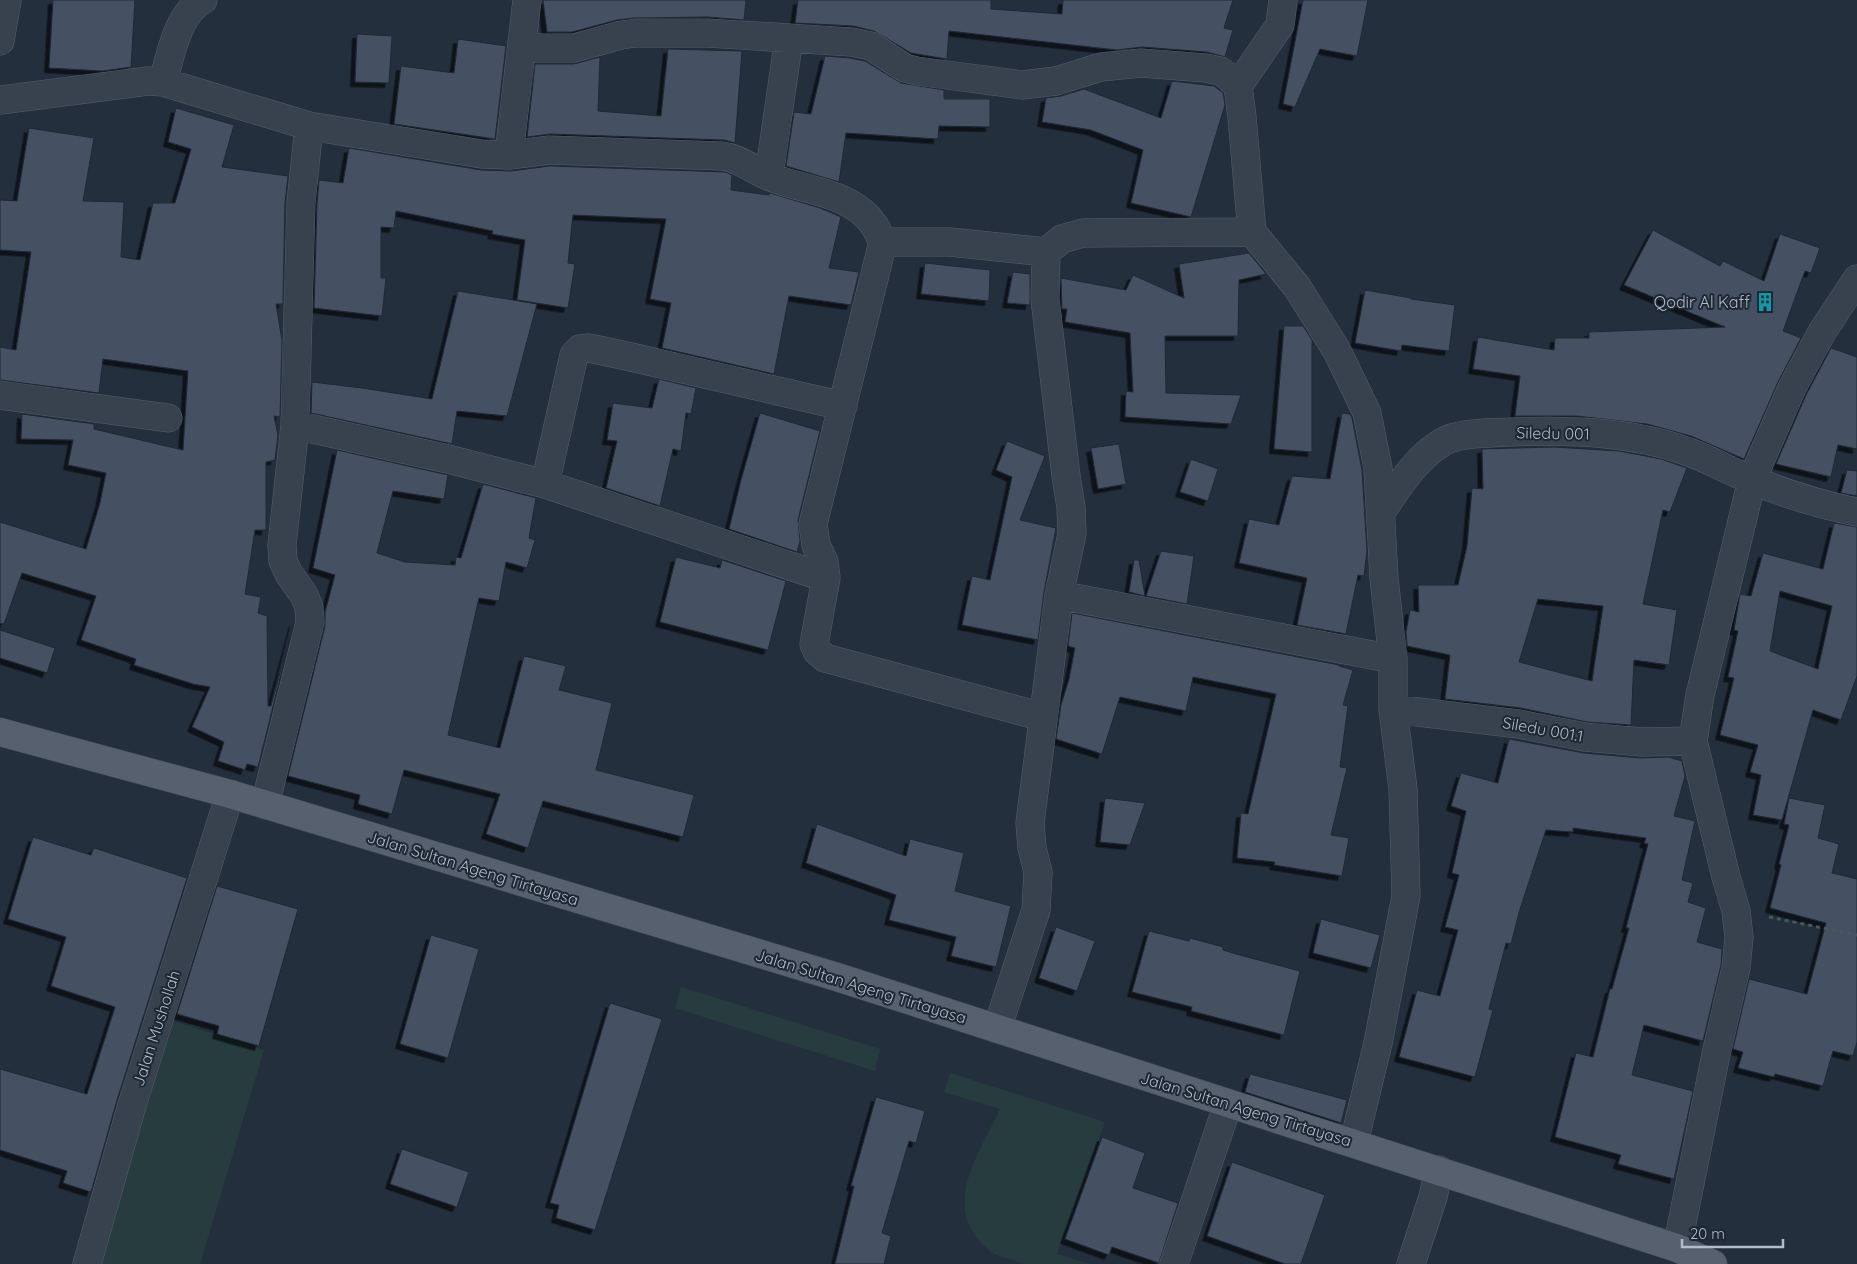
<svg xmlns="http://www.w3.org/2000/svg" width="1857" height="1264" font-family="Quicksand,sans-serif">
	<style>
		.green { fill: #263c3f }
		.building { fill: #455162; stroke: #1f2835; fill-rule: evenodd; filter: url(#shadow) }
		.lines { fill: none; stroke-linecap: round; stroke-linejoin: round }
		.minor-casing { stroke: #565f6c; stroke-width: 29 }
		.major-casing { stroke: #414a57; stroke-width: 29 }
		.path { stroke: #44595c; stroke-width: 3; stroke-dasharray: 4 4; stroke-linecap: butt }
		.minor { stroke: #38414e; stroke-width: 28 }
		.major { stroke: #56606e; stroke-width: 28 }
		.labels { text-anchor: middle; stroke-width: 4; stroke-linejoin: round; paint-order: stroke }
		.poi-label { font-size: 16px; fill: #b4bcc9; stroke: #1d2633; text-anchor: end }
		.street-label { font-size: 16px; fill: #b4bcc9; stroke: #1d2633 }
	</style>
	<defs>
		<filter id="shadow"><feDropShadow dx="-4.5" dy="4.5" stdDeviation="0" flood-color="#0009"/></filter>
	</defs>
	<rect width="100%" height="100%" fill="#242f3e"/>
	<path class="green" d="M 681,987 L 880,1049 L 875,1071 L 675,1008 Z
		M 167,1019 L 264,1050 L 200,1264 L 95,1264 Z
		M 950,1073 L 1105,1122 L 1057,1254 L 1090,1264 L 1022,1264 C 1013,1258 998,1258 990,1251 C 938,1209 978,1156 1000,1109 L 944,1092 Z"/>
	<path class="building" d="M 53,0 L 135,0 L 131,67 L 103,71 L 49,68 Z
		M 543,0 L 746,0 L 744,20 L 708,17 L 633,18 L 617,20 L 572,32 L 547,32 Z
		M 798,0 L 991,0 L 991,9 L 1062,14 L 1063,0 L 1233,0 L 1224,28 L 1233,30 L 1225,57 L 1207,52 L 1142,47 L 1117,50 L 949,31 L 947,59 L 911,53 L 874,31 L 853,26 L 795,23 Z
		M 1303,0 L 1368,0 L 1357,56 L 1320,49 L 1295,107 L 1283,104 Z
		M 357,34 L 392,36 L 389,83 L 355,82 Z
		M 458,39 L 506,46 L 495,139 L 394,124 L 401,66 L 454,73 Z
		M 668,49 L 742,51 L 735,143 L 724,140 L 550,134 L 527,137 L 535,64 L 574,64 L 600,57 L 598,111 L 661,116 Z
		M 825,56 L 850,58 L 865,61 L 901,83 L 944,90 L 944,99 L 990,99 L 990,127 L 939,126 L 938,139 L 846,133 L 839,182 L 786,166 L 794,112 L 811,114 Z
		M 1172,81 L 1214,86 L 1223,93 L 1225,105 L 1191,217 L 1131,203 L 1143,150 L 1091,130 L 1042,122 L 1046,98 L 1061,96 L 1084,89 L 1161,118 Z
		M 176,108 L 234,125 L 222,167 L 288,176 L 285,203 L 283,304 L 276,304 L 282,340 L 280,417 L 274,416 L 278,435 L 275,460 L 266,462 L 266,530 L 255,530 L 245,594 L 261,597 L 258,613 L 267,616 L 268,706 L 271,706 L 294,622 L 258,767 L 247,764 L 245,770 L 218,761 L 224,742 L 192,727 L 210,687 L 193,684 L 134,665 L 136,659 L 81,640 L 96,596 L 22,573 L 4,624 L 0,623 L 0,522 L 86,549 L 100,503 L 106,473 L 68,465 L 73,440 L 21,439 L 22,414 L 94,424 L 94,429 L 183,450 L 188,371 L 103,359 L 99,393 L 0,380 L 0,347 L 16,350 L 31,252 L 0,250 L 0,200 L 17,201 L 29,128 L 94,138 L 83,201 L 124,202 L 121,257 L 140,260 L 153,203 L 175,203 L 191,149 L 168,142 Z
		M 349,148 L 481,170 L 511,171 L 550,166 L 725,172 L 732,175 L 731,190 L 769,195 L 770,193 L 820,208 L 841,217 L 829,268 L 859,272 L 851,305 L 789,296 L 774,374 L 662,348 L 671,303 L 650,299 L 666,219 L 573,215 L 568,263 L 575,264 L 568,308 L 517,300 L 525,240 L 492,234 L 493,231 L 396,211 L 394,228 L 381,227 L 381,278 L 386,278 L 382,316 L 314,308 L 317,204 L 319,180 L 343,183 Z
		M 1653,230 L 1720,266 L 1723,261 L 1764,281 L 1780,234 L 1820,248 L 1811,273 L 1805,271 L 1783,331 L 1801,338 L 1778,382 L 1744,459 L 1691,436 L 1647,424 L 1577,416 L 1515,416 L 1520,376 L 1473,369 L 1478,337 L 1554,350 L 1555,338 L 1589,338 L 1589,332 L 1725,327 L 1624,285 Z
		M 1249,253 L 1266,274 L 1239,280 L 1238,336 L 1165,336 L 1166,393 L 1241,395 L 1231,424 L 1125,417 L 1126,391 L 1133,392 L 1130,333 L 1065,322 L 1067,309 L 1062,309 L 1061,278 L 1126,290 L 1133,275 L 1184,298 L 1179,264 Z
		M 925,263 L 990,270 L 989,301 L 921,294 Z
		M 1013,272 L 1030,274 L 1030,305 L 1007,303 Z
		M 1365,290 L 1411,298 L 1411,299 L 1455,305 L 1449,351 L 1402,345 L 1401,351 L 1355,343 Z
		M 458,291 L 537,304 L 507,416 L 457,411 L 452,444 L 311,413 L 312,382 L 362,388 L 432,399 Z
		M 1284,326 L 1303,326 L 1312,340 L 1312,452 L 1274,449 Z
		M 1831,348 L 1857,357 L 1857,449 L 1838,445 L 1831,477 L 1776,464 L 1806,395 Z
		M 659,379 L 696,388 L 691,414 L 686,413 L 681,451 L 673,449 L 660,506 L 606,488 L 617,441 L 607,440 L 613,403 L 652,408 Z
		M 760,413 L 820,431 L 798,520 L 800,541 L 797,552 L 729,529 L 741,480 Z
		M 1342,413 L 1350,414 L 1352,418 L 1362,470 L 1367,551 L 1364,576 L 1358,575 L 1346,634 L 1297,625 L 1307,578 L 1239,563 L 1249,519 L 1279,525 L 1292,476 L 1330,479 Z
		M 1007,441 L 1045,456 L 1020,520 L 1056,528 L 1044,592 L 1038,640 L 962,625 L 972,576 L 990,580 L 1012,477 L 996,470 Z
		M 1119,444 L 1126,484 L 1098,489 L 1091,448 Z
		M 1554,447 L 1619,451 L 1661,459 L 1687,468 L 1670,512 L 1663,510 L 1643,604 L 1677,610 L 1669,665 L 1634,660 L 1631,725 L 1587,722 L 1521,708 L 1445,699 L 1450,655 L 1407,646 L 1406,632 L 1410,610 L 1419,612 L 1418,585 L 1458,585 L 1467,546 L 1472,488 L 1483,489 L 1482,449 ZM 1538,599 L 1603,606 L 1592,681 L 1519,662 Z
		M 337,450 L 448,475 L 444,499 L 393,491 L 377,553 L 405,562 L 455,565 L 456,557 L 461,558 L 483,484 L 536,498 L 529,538 L 535,540 L 527,568 L 506,562 L 499,601 L 479,598 L 448,735 L 500,748 L 524,656 L 566,666 L 559,690 L 612,703 L 596,770 L 694,795 L 683,837 L 543,801 L 528,848 L 486,834 L 500,794 L 404,770 L 392,814 L 358,804 L 360,795 L 288,776 L 325,626 L 325,612 L 335,575 L 313,568 Z
		M 1191,459 L 1218,469 L 1208,501 L 1180,492 Z
		M 1847,470 L 1857,471 L 1857,496 L 1841,493 Z
		M 1834,523 L 1857,527 L 1857,676 L 1841,720 L 1813,710 L 1782,820 L 1753,815 L 1761,775 L 1750,772 L 1758,745 L 1720,735 L 1734,678 L 1728,677 L 1738,631 L 1734,630 L 1740,594 L 1751,596 L 1763,553 L 1823,569 ZM 1780,591 L 1832,606 L 1818,669 L 1770,651 Z
		M 1161,551 L 1194,556 L 1187,604 L 1146,596 Z
		M 676,557 L 720,568 L 722,560 L 786,581 L 768,650 L 660,622 Z
		M 1134,560 L 1139,560 L 1145,596 L 1129,592 Z
		M 1072,613 L 1339,665 L 1339,666 L 1353,670 L 1343,705 L 1348,706 L 1340,767 L 1347,768 L 1331,835 L 1349,838 L 1342,876 L 1274,865 L 1275,862 L 1237,858 L 1241,813 L 1248,814 L 1276,694 L 1193,677 L 1186,711 L 1120,697 L 1102,754 L 1056,739 L 1061,705 L 1069,679 L 1075,648 L 1068,646 Z
		M 0,630 L 55,648 L 47,673 L 0,658 Z
		M 1509,739 L 1584,753 L 1641,758 L 1668,757 L 1682,761 L 1685,776 L 1674,816 L 1695,821 L 1682,880 L 1693,883 L 1688,902 L 1706,908 L 1697,942 L 1722,949 L 1721,965 L 1703,1041 L 1644,1025 L 1632,1075 L 1693,1091 L 1674,1179 L 1618,1164 L 1621,1155 L 1555,1137 L 1576,1053 L 1593,1057 L 1610,989 L 1612,989 L 1629,928 L 1626,928 L 1648,844 L 1644,843 L 1646,838 L 1573,828 L 1573,832 L 1546,830 L 1520,909 L 1511,944 L 1506,943 L 1489,1009 L 1493,1010 L 1475,1077 L 1399,1057 L 1417,990 L 1440,996 L 1458,930 L 1445,927 L 1459,875 L 1452,873 L 1466,811 L 1451,806 L 1461,773 L 1498,783 Z
		M 1105,798 L 1145,803 L 1130,845 L 1100,842 Z
		M 1789,798 L 1825,805 L 1818,838 L 1839,844 L 1832,873 L 1857,879 L 1857,1042 L 1853,1056 L 1833,1051 L 1823,1086 L 1775,1074 L 1774,1077 L 1738,1068 L 1743,1052 L 1733,1049 L 1749,979 L 1807,994 L 1826,923 L 1770,908 L 1781,865 L 1779,864 L 1789,825 L 1784,824 Z
		M 817,824 L 906,856 L 910,839 L 964,853 L 955,891 L 1011,906 L 996,967 L 951,956 L 956,937 L 889,920 L 896,895 L 806,863 Z
		M 33,837 L 91,855 L 94,848 L 187,878 L 117,1100 L 91,1192 L 63,1183 L 67,1171 L 0,1150 L 0,1069 L 87,1094 L 115,1007 L 51,986 L 66,937 L 8,919 Z
		M 217,886 L 298,909 L 259,1046 L 217,1034 L 219,1026 L 177,1014 Z
		M 1321,919 L 1380,935 L 1371,968 L 1313,953 Z
		M 1056,927 L 1095,941 L 1077,991 L 1039,978 Z
		M 1149,931 L 1189,941 L 1190,938 L 1223,947 L 1223,950 L 1236,954 L 1300,971 L 1284,1035 L 1191,1011 L 1192,1007 L 1132,992 Z
		M 431,935 L 479,949 L 448,1058 L 400,1044 Z
		M 610,1003 L 662,1019 L 595,1230 L 556,1218 L 559,1205 L 550,1203 Z
		M 1250,1074 L 1347,1100 L 1341,1123 L 1245,1092 Z
		M 876,1097 L 925,1111 L 916,1143 L 909,1141 L 882,1233 L 891,1236 L 884,1264 L 835,1264 L 854,1186 L 851,1186 Z
		M 1102,1137 L 1145,1153 L 1133,1188 L 1178,1203 L 1159,1263 L 1112,1247 L 1109,1255 L 1065,1239 Z
		M 402,1149 L 469,1172 L 457,1207 L 390,1184 Z
		M 1232,1162 L 1325,1195 L 1301,1264 L 1285,1264 L 1207,1236 Z"/>
	<g class="lines">
		<g class="minor-casing">
			<path id="minor" d="M 0,41 L 7,0
				M 522,48 L 574,48 L 621,35 L 635,33 L 708,33 L 852,42 L 871,46 L 905,68 L 917,71 L 1022,85 L 1056,81 L 1101,67 L 1141,63 L 1206,68 L 1220,71 L 1229,77 L 1238,86 L 1242,117 L 1252,232 L 1297,287 L 1337,351 L 1367,413 L 1378,468 L 1384,578 L 1393,659 L 1393,709 L 1403,789 L 1406,896 L 1378,1043 L 1354,1142
				M 163,82 C 170,56 178,13 203,0
				M 1238,86 L 1280,25 L 1283,0
				M 0,100 L 148,81 L 163,82 L 309,126 L 482,154 L 509,155 L 549,150 L 723,156 C 740,159 752,169 768,176 C 802,191 851,191 874,225 C 877,230 880,236 883,242 L 813,524 L 816,545 L 824,562 L 826,578 L 814,644 L 817,651 L 825,658 L 1043,717
				M 509,155 L 527,0
				M 769,176 L 789,38
				M 883,242 L 950,242 L 1046,252 L 1045,299 L 1066,476 L 1071,507 L 1072,534 L 1059,595 L 1030,823 L 1032,848 L 1038,872 L 1036,910 L 997,1029
				M 1046,252 L 1062,239 L 1083,233 L 1252,232
				M 0,395 L 168,418
				M 295,425 L 448,459 L 545,484 L 826,578
				M 545,484 L 574,355 L 580,349 L 589,348 L 631,357 L 843,406
				M 1381,512 C 1398,488 1416,457 1443,442 C 1458,432 1492,433 1510,432 C 1568,430 1630,431 1686,451 C 1709,459 1730,471 1752,480 C 1786,494 1821,505 1857,512
				M 1059,595 L 1393,659
				M 1393,709 L 1519,724 L 1585,737 L 1642,742 L 1693,741
				M 265,805 L 310,622 L 309,607 L 304,595 L 289,574 L 283,561 L 282,545 L 295,425 L 301,203 L 309,126
				M 1677,1248 L 1715,1059 L 1736,968 L 1739,937 L 1736,911 L 1726,877 L 1693,741 L 1700,695 L 1752,480 L 1792,388 L 1822,332 L 1857,279
				M 87,1264 L 132,1105 L 230,794
				M 1174,1264 L 1228,1104
				M 1411,1264 L 1433,1197 L 1439,1170"/>
		</g>
		<g class="major-casing">
			<path id="major" d="M 0,732 L 230,794 L 837,977 L 1677,1248 L 1713,1264"/>
		</g>
		<path class="path" d="M 1769,917 L 1857,935"/>
		<use href="#minor" class="minor"/>
		<use href="#major" class="major"/>
	</g>
	<defs>
		<g id="building-bare" transform="scale(1.5)"><path d="M-4-6H4V6H1V3H-1V6H-4ZM-2.5-4.3h1.7v1.8h-1.7ZM.8-4.3h1.7v1.8H.8ZM-2.5-1h1.7V.8h-1.7ZM.8-1h1.7V.8H.8Z" fill="#0f9aa8" stroke="#1d2633" stroke-width="2.5" paint-order="stroke"/></g>
	</defs>
	<g fill-rule="evenodd">
		<use href="#building-bare" x="1765" y="302"/>
	</g>
	<g class="labels">
		<g class="poi-label">
			<text x="1750" y="308">Qodir Al Kaff</text>
		</g>
		<g class="street-label">
			<text transform="translate(1553 433) rotate(1)" y="6">Siledu 001</text>
			<text transform="translate(1543 729) rotate(10)" y="6">Siledu 001.1</text>
			<text transform="translate(473 868) rotate(17)" y="6">Jalan Sultan Ageng Tirtayasa</text>
			<text transform="translate(861 986) rotate(17)" y="6">Jalan Sultan Ageng Tirtayasa</text>
			<text transform="translate(156 1028) rotate(-72)" y="6">Jalan Mushollah</text>
			<text transform="translate(1246 1109) rotate(17)" y="6">Jalan Sultan Ageng Tirtayasa</text>
		</g>
	</g>
	<path d="M1682 1239v8h101v-8" fill="none" stroke="#b4bcc9" stroke-width="2.5"/>
	<text x="1690" y="1239" font-size="15" fill="#b4bcc9" stroke="#1d2633" stroke-width="4" paint-order="stroke">20 m</text>
</svg>
